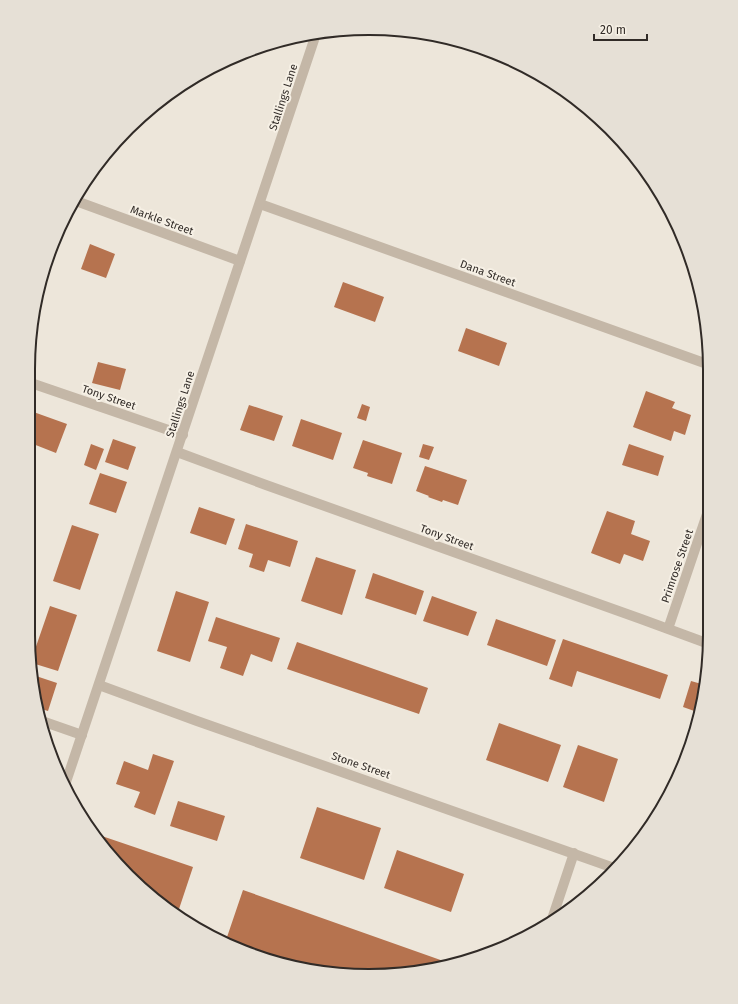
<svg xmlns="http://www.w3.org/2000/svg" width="738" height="1004" font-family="'Fira Sans',sans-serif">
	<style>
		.building { fill: #b6734f }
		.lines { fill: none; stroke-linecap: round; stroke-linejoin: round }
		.service { stroke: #c4b7a7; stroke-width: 10 }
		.minor { stroke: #c4b7a7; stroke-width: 10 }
		.tertiary { stroke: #c4b7a7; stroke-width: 10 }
		.labels { text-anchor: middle; stroke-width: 4; stroke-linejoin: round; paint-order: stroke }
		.street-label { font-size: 11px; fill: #312b27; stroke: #f6f0e5 }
		.rim { fill: none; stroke: #312b27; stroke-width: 2 }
	</style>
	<rect width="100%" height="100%" fill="#ede6da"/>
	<path class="building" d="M 90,244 L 115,254 L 106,278 L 81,269 Z
		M 343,282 L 384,297 L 375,322 L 334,307 Z
		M 466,328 L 507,343 L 499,366 L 458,351 Z
		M 98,362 L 126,369 L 120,390 L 92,383 Z
		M 646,391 L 675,402 L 672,408 L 691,415 L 685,435 L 674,431 L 671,441 L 633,427 Z
		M 362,404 L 370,407 L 366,421 L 357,418 Z
		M 249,405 L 283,416 L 274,441 L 240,430 Z
		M 28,410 L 67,424 L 56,453 L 28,442 Z
		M 301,419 L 342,433 L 333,460 L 292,446 Z
		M 113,439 L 136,447 L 128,470 L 105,462 Z
		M 363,440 L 402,453 L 392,484 L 367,476 L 368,473 L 353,468 Z
		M 91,444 L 104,449 L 96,470 L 84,465 Z
		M 423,444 L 434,447 L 429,460 L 419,457 Z
		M 629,444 L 664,456 L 658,476 L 622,465 Z
		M 425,466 L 467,480 L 458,505 L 443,500 L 442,502 L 428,497 L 429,496 L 416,491 Z
		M 100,473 L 127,482 L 116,513 L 89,504 Z
		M 199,507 L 235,519 L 226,545 L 190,533 Z
		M 607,511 L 635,521 L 631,534 L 650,541 L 643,561 L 624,554 L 620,564 L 591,553 Z
		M 246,524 L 298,541 L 290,567 L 268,560 L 264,572 L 249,567 L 253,554 L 238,549 Z
		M 72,525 L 99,534 L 80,590 L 53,581 Z
		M 316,557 L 356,570 L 342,615 L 301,601 Z
		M 373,573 L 424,591 L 416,615 L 365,598 Z
		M 176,591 L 209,602 L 190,662 L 157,651 Z
		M 432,596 L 477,612 L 468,636 L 423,621 Z
		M 50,606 L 77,615 L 58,671 L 32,663 L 31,661 Z
		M 216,617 L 280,638 L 272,662 L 251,654 L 243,676 L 220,668 L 227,647 L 208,641 Z
		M 496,619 L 556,640 L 547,666 L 487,645 Z
		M 563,639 L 668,675 L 660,699 L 577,671 L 572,687 L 549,679 Z
		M 297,642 L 428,688 L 419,714 L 287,669 Z
		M 33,675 L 57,683 L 48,711 L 38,708 Z
		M 691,681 L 705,685 L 700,713 L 683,707 Z
		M 499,723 L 561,745 L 548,782 L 486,760 Z
		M 578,745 L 618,759 L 604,802 L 563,787 Z
		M 153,754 L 174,761 L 155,815 L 134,807 L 140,792 L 116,784 L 124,761 L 148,770 Z
		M 667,786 L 674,788 L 660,810 L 659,810 Z
		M 178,801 L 225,816 L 217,841 L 170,826 Z
		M 317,807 L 381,828 L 364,880 L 300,858 Z
		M 93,833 L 193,867 L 179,909 L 160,902 L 144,892 Z
		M 397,850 L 464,874 L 451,912 L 384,888 Z
		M 243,890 L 449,963 L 413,973 L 303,969 L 225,943 Z"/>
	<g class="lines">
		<path class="service" d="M 39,720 L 82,735"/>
		<path class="minor" d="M 76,201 L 240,261
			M 260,204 L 707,364
			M 28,382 L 183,435
			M 177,452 L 266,485 L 641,619 L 709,644
			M 668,629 L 708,511
			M 99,685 L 197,721 L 614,868
			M 552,919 L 574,853"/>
		<path class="tertiary" d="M 66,782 L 316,34"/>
	</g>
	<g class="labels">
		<g class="street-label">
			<text transform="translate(283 97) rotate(-72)" y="4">Stallings Lane</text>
			<text transform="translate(162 220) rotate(20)" y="4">Markle Street</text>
			<text transform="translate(488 273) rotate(20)" y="4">Dana Street</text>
			<text transform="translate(109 397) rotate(19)" y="4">Tony Street</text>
			<text transform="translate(180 404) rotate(-72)" y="4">Stallings Lane</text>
			<text transform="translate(447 537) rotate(20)" y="4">Tony Street</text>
			<text transform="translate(677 566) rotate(-71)" y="4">Primrose Street</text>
			<text transform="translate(361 765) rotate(19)" y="4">Stone Street</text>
		</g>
	</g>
	<path d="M0 0H738V1004H0ZM369 35H369A334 334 0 0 1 703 369V635A334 334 0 0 1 369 969H369A334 334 0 0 1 35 635V369A334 334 0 0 1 369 35Z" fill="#e6e0d6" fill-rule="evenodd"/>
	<path class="rim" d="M369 35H369A334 334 0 0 1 703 369V635A334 334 0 0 1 369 969H369A334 334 0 0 1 35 635V369A334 334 0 0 1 369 35Z"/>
	<path d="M594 34v6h53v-6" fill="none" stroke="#312b27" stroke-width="2"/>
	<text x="600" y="34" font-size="12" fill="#312b27" stroke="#f6f0e5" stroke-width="3" paint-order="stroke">20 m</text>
</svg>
